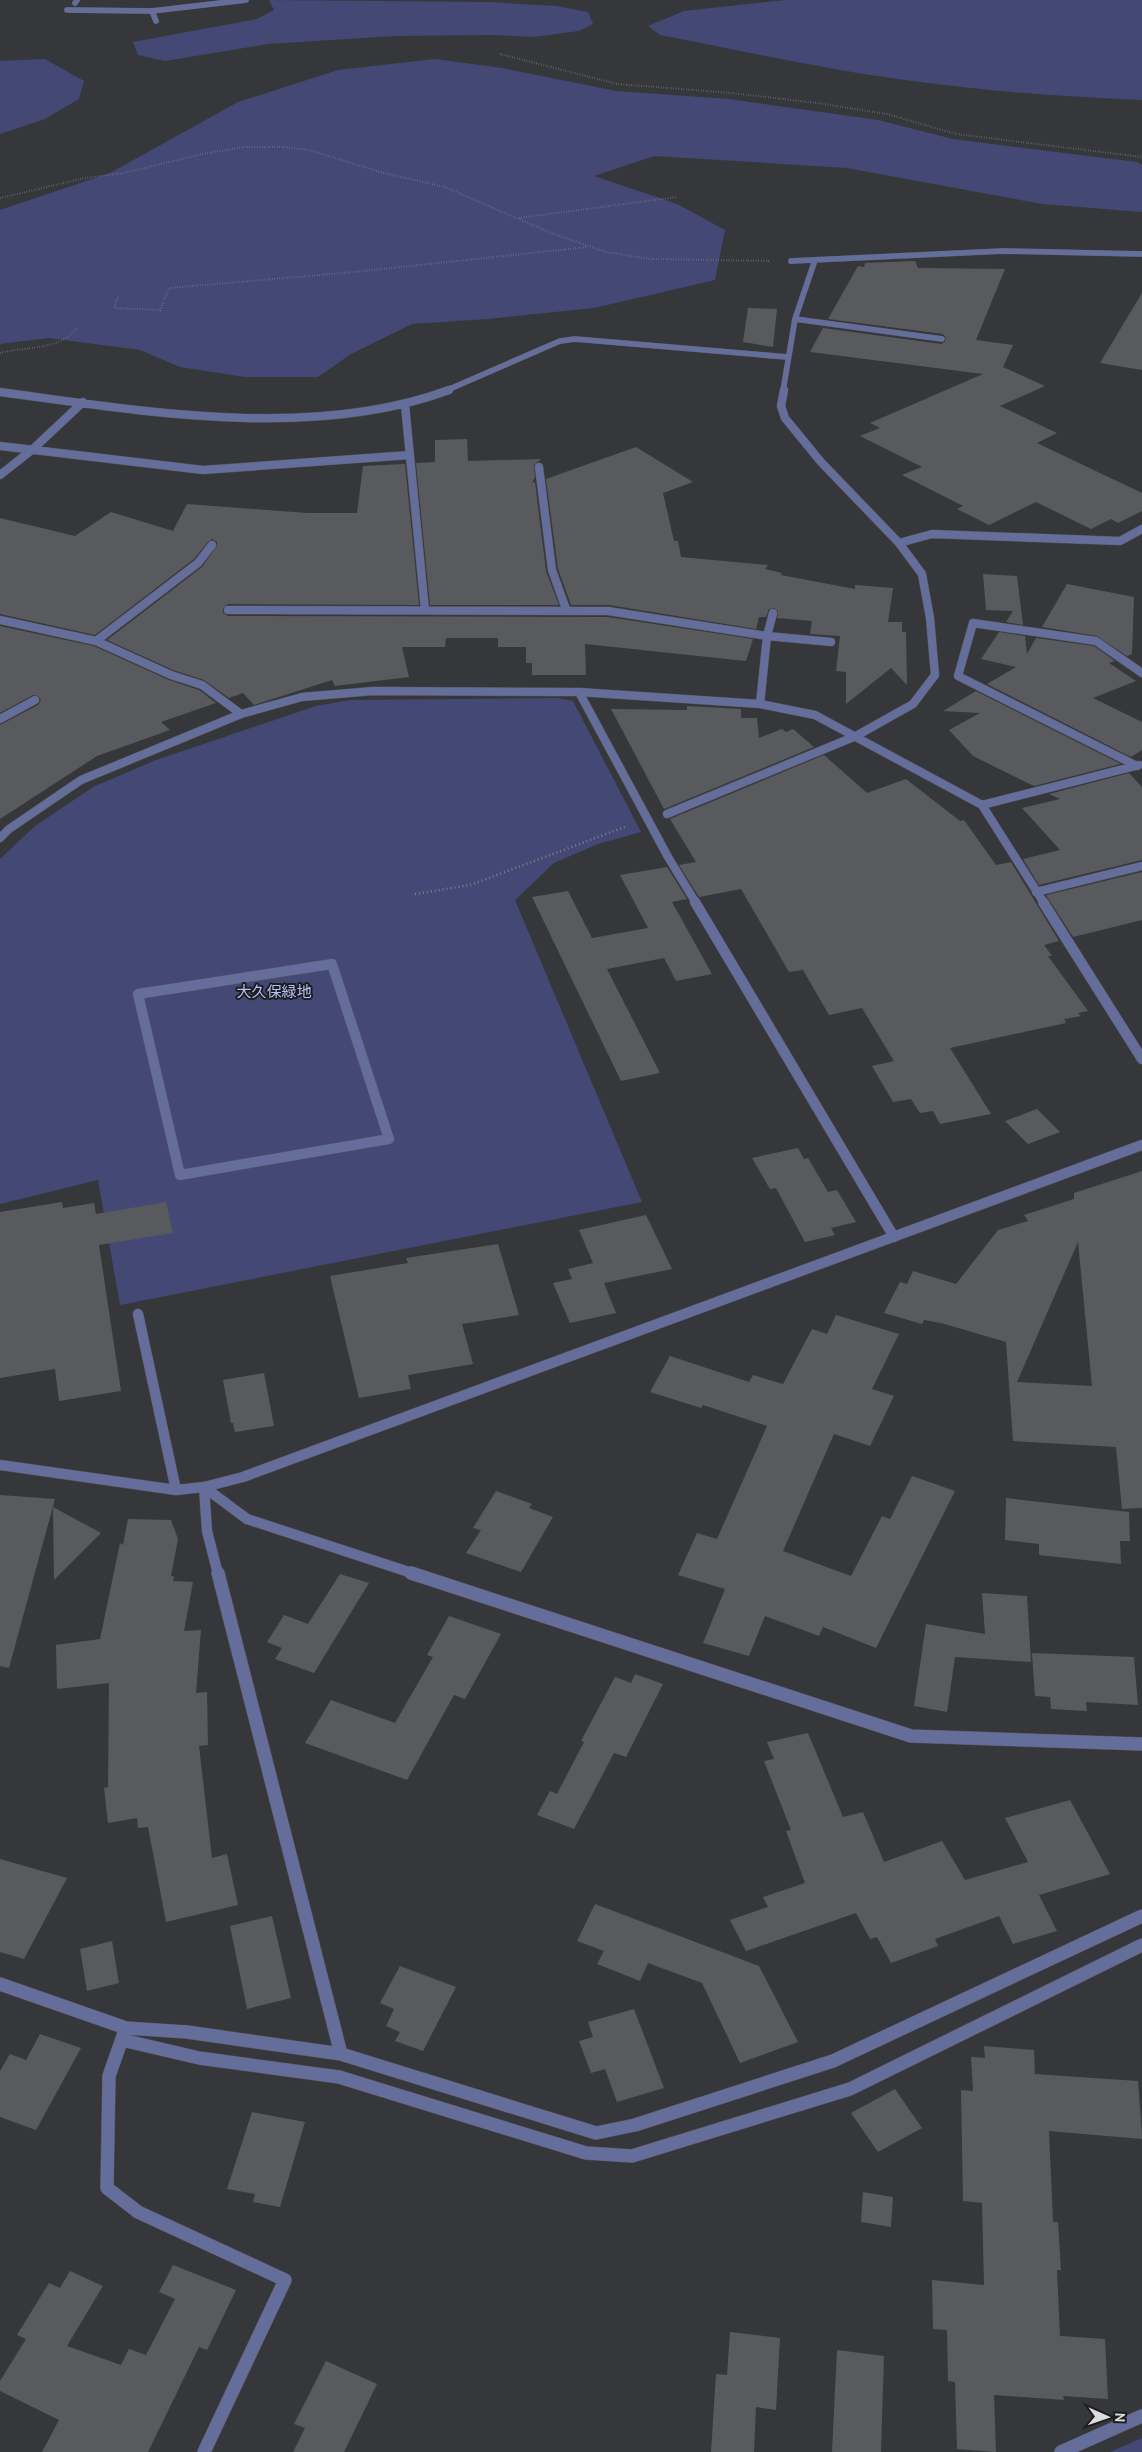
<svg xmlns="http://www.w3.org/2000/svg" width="1142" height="2452" font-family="'PT Sans','Noto Sans JP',sans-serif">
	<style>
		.green { fill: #434974 }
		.building { fill: #595a5e; fill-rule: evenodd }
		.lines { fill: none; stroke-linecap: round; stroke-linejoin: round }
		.service-far2-casing { stroke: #545558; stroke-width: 6 }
		.service-far1-casing { stroke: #545558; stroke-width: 9 }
		.service-casing { stroke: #545558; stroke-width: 11 }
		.minor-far3-casing { stroke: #545558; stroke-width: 6 }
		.minor-far2-casing { stroke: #545558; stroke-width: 9 }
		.minor-far1-casing { stroke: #545558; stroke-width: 11 }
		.minor-casing { stroke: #545558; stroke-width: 14 }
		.tertiary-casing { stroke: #545558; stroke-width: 11 }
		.path-far1 { stroke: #7f8083; stroke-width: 2; stroke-dasharray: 0.5 2; stroke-linecap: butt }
		.path { stroke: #7f8083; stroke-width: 2.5; stroke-dasharray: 1 3; stroke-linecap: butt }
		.service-far2 { stroke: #656d9b; stroke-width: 5.5 }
		.service-far1 { stroke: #656d9b; stroke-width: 8 }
		.service { stroke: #656d9b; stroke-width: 10 }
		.minor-far3 { stroke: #656d9b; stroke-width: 5.5 }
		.minor-far2 { stroke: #656d9b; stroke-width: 8 }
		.minor-far1 { stroke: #656d9b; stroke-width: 10 }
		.minor { stroke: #656d9b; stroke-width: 13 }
		.tertiary { stroke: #656d9b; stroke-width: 10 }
		.labels { text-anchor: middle; stroke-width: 4; stroke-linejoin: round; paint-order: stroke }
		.park-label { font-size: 15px; fill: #b6c1f9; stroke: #1e1e20 }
	</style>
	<rect width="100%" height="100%" fill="#36373b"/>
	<path class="green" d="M 269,0 L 489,2 L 556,6 L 588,12 L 593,24 L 579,31 L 534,37 L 492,35 L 395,36 L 268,44 L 165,61 L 138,55 L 133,42 L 257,19 L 274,10 Z
		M 785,0 L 1142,0 L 1142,100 C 1040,96 936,87 835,69 C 777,59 718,46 660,35 L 648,26 L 684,11 Z
		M 45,59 L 84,81 L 79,99 L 45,119 L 0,134 L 0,61 Z
		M 435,59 L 502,68 L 616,91 L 729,99 L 878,120 L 953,139 L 1137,162 L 1142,165 L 1142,212 L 1042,204 L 847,168 L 654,156 L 594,176 L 677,204 L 725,230 L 715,280 L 594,308 L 487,319 L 412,324 L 351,354 L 318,377 L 245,377 L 180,367 L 140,350 L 49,338 L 0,344 L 0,210 L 110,173 L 238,102 L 338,70 Z
		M 557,698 L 573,701 L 641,832 L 598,844 L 554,863 L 515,900 L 642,1202 L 120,1305 L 98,1180 L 0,1204 L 0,859 L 35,826 L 93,787 L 156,760 L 316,706 L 350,700 Z
		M 1142,2438 L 1142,2452 L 1110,2452 Z"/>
	<path class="building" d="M 915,261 L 918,268 L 1005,269 L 976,340 L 1013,345 L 1003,367 L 1045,386 L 1000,406 L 1057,433 L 1037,443 L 1142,493 L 1142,511 L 1118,523 L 1111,519 L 1091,529 L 1036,502 L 989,525 L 957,509 L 963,506 L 902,475 L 922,467 L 860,436 L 880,428 L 870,423 L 983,374 L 810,352 L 823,328 L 941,344 L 945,342 L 946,338 L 943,334 L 828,319 L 858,266 L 864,267 L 865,263 Z
		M 1142,293 L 1142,370 L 1100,363 Z
		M 748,308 L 777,309 L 773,347 L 743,342 Z
		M 467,439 L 468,461 L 541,459 L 534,465 L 535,477 L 532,483 L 535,482 L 546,571 L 559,605 L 430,605 L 416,463 L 435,462 L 435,440 Z
		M 636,447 L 693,482 L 663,493 L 674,541 L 678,541 L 681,557 L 768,565 L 765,569 L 782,573 L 781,575 L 855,589 L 855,585 L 893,588 L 888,622 L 902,622 L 902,632 L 906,632 L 907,685 L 891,668 L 846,704 L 846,672 L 836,671 L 840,636 L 810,634 L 812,621 L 777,618 L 778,611 L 774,608 L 769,609 L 766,617 L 759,617 L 756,629 L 609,605 L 571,605 L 558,569 L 546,479 Z
		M 405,464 L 419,605 L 228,604 L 223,608 L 223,613 L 228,616 L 608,617 L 753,639 L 746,661 L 585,644 L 586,675 L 532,675 L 532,663 L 526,663 L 526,647 L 498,647 L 498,638 L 446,638 L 445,647 L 402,647 L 409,677 L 335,686 L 332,680 L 254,705 L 243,693 L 229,698 L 204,680 L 173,670 L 107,640 L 202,567 L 217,546 L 217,542 L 212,539 L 208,542 L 194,559 L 95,635 L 0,614 L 0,518 L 75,536 L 111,512 L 173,531 L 187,504 L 307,513 L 357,513 L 363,466 Z
		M 983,574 L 1017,576 L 1023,625 L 1006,622 L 1013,611 L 986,610 Z
		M 1067,584 L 1134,597 L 1132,654 L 1127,656 L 1097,636 L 1042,627 Z
		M 0,626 L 94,646 L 169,680 L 199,690 L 216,703 L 161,722 L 170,730 L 97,756 L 0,819 L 0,725 L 38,705 L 41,700 L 38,696 L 33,695 L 0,713 Z
		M 999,632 L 1025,636 L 1027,654 L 1036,638 L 1094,646 L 1115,661 L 1109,663 L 1136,681 L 1093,698 L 1142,722 L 1142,750 L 1131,757 L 987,684 L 1016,667 L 981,659 Z
		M 976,691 L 1119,763 L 1120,764 L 1034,786 L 973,756 L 949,730 L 980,713 L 943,711 Z
		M 687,706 L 741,709 L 741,718 L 757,718 L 759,738 L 782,729 L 786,732 L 793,729 L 814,747 L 664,809 L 611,709 L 687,710 Z
		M 824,755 L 867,793 L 906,779 L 960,821 L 964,820 L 996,865 L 1011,862 L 1059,941 L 1044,945 L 1052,956 L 1048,956 L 1088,1011 L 1078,1013 L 1081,1016 L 1064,1019 L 1066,1023 L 950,1048 L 991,1114 L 940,1124 L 933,1111 L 920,1113 L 911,1099 L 893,1102 L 872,1066 L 894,1061 L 862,1008 L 829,1015 L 803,970 L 789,972 L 741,889 L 699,897 L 679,865 L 696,862 L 670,819 Z
		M 1129,773 L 1142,787 L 1142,860 L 1039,885 L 1023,859 L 1060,850 L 1022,808 L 1060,799 L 1049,794 Z
		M 667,867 L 687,899 L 672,902 L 712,974 L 676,981 L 664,958 L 607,969 L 660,1073 L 621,1081 L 532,897 L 568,891 L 592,938 L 648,928 L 620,875 Z
		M 1142,872 L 1142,920 L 1073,937 L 1046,895 Z
		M 1037,1109 L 1060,1132 L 1028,1144 L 1005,1121 Z
		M 798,1148 L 804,1159 L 808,1158 L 828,1192 L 837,1190 L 856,1222 L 831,1228 L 835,1235 L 805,1242 L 776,1188 L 770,1189 L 752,1158 Z
		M 1142,1171 L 1142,1508 L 1122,1509 L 1116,1447 L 1013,1441 L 1006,1342 L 941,1323 L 924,1320 L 922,1324 L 884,1313 L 900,1282 L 907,1284 L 913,1271 L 956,1284 L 998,1230 L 1028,1221 L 1024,1215 L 1074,1199 L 1074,1193 ZM 1078,1242 L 1092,1386 L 1017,1382 Z
		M 62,1202 L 63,1208 L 94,1203 L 96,1214 L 166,1202 L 173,1233 L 99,1245 L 121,1391 L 59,1401 L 55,1369 L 0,1378 L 0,1212 Z
		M 646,1215 L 672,1269 L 604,1283 L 616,1313 L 570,1323 L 553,1283 L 572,1279 L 568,1269 L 593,1263 L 579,1230 Z
		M 498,1244 L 519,1315 L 462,1324 L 473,1364 L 408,1375 L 411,1389 L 359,1398 L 330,1276 L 408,1263 L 406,1258 Z
		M 836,1315 L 899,1334 L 872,1389 L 894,1396 L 870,1446 L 834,1434 L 783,1551 L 851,1576 L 882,1516 L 890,1519 L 912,1476 L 955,1491 L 876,1648 L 823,1627 L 819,1636 L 765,1616 L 749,1656 L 703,1643 L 725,1589 L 678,1575 L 697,1533 L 717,1539 L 767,1426 L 703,1405 L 701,1408 L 650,1392 L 670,1356 L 749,1382 L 753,1375 L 783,1384 L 812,1329 L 827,1334 Z
		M 264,1373 L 274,1426 L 235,1432 L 233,1423 L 231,1423 L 223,1380 Z
		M 496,1491 L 532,1504 L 529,1508 L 553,1517 L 521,1572 L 466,1553 L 481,1530 L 473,1528 Z
		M 0,1495 L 55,1499 L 9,1668 L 0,1666 Z
		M 1006,1498 L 1129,1512 L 1130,1541 L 1120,1541 L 1121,1564 L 1039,1555 L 1039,1544 L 1005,1540 Z
		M 53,1507 L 101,1533 L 54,1580 Z
		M 128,1519 L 171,1520 L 178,1539 L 171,1576 L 174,1576 L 173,1581 L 193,1582 L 184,1631 L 201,1630 L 196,1693 L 207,1692 L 208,1745 L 199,1746 L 212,1858 L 227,1854 L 238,1905 L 166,1922 L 148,1827 L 138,1828 L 137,1818 L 108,1823 L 104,1788 L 108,1787 L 109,1683 L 57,1689 L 56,1645 L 100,1639 L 120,1543 L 123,1545 Z
		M 340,1574 L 369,1583 L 314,1673 L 275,1659 L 282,1648 L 267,1642 L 284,1615 L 308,1624 Z
		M 982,1593 L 1027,1596 L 1031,1662 L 955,1657 L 947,1712 L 914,1706 L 926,1624 L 985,1634 Z
		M 449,1616 L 501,1634 L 465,1699 L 454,1695 L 407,1780 L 305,1743 L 331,1700 L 395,1723 L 433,1657 L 427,1655 Z
		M 1032,1653 L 1134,1657 L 1138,1705 L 1086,1702 L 1087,1711 L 1051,1709 L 1050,1697 L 1035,1696 Z
		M 635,1674 L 663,1684 L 626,1757 L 614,1753 L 574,1829 L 537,1815 L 550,1791 L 557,1794 L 584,1742 L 581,1741 L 615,1677 L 631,1683 Z
		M 808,1733 L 843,1817 L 863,1812 L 884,1862 L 942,1841 L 965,1880 L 1028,1862 L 1005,1818 L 1070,1800 L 1110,1874 L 1039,1895 L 1057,1931 L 1013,1944 L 999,1916 L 935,1939 L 938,1946 L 891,1963 L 877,1937 L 870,1939 L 856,1913 L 746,1951 L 730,1920 L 768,1907 L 763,1897 L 805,1883 L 786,1831 L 791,1830 L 764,1761 L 774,1759 L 767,1742 Z
		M 0,1859 L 67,1878 L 24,1959 L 0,1952 Z
		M 595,1904 L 759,1966 L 798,2042 L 740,2063 L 702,1983 L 648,1963 L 640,1981 L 597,1964 L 604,1951 L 577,1941 Z
		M 272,1916 L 291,1998 L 247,2009 L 230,1926 Z
		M 112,1941 L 119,1983 L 87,1991 L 80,1949 Z
		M 400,1966 L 456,1987 L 423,2051 L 395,2041 L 400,2032 L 386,2026 L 394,2009 L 380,2003 Z
		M 634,2009 L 664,2088 L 617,2102 L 605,2069 L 591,2073 L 579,2041 L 593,2037 L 588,2022 Z
		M 40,2034 L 81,2048 L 36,2130 L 0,2117 L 0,2071 L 10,2054 L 26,2060 Z
		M 984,2046 L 1034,2050 L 1035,2074 L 1138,2081 L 1142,2136 L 1142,2139 L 1049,2131 L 1053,2222 L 1058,2222 L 1061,2270 L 1057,2270 L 1060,2336 L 1105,2339 L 1108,2399 L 1063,2396 L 1064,2400 L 994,2395 L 996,2452 L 957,2449 L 955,2382 L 948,2381 L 947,2330 L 933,2329 L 932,2280 L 984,2285 L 982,2203 L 963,2201 L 961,2090 L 973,2091 L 971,2057 L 985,2058 Z
		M 895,2089 L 922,2128 L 878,2152 L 851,2113 Z
		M 252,2112 L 305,2122 L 280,2207 L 253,2202 L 255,2194 L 227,2189 Z
		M 863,2192 L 893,2197 L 891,2227 L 861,2222 Z
		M 173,2265 L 236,2290 L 207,2350 L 199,2347 L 148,2452 L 42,2452 L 59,2420 L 0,2391 L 0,2381 L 26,2339 L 17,2335 L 49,2283 L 60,2288 L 70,2271 L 103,2286 L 67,2346 L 121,2365 L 129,2349 L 146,2355 L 175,2299 L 159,2292 Z
		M 730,2332 L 780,2338 L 776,2410 L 756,2407 L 754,2452 L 711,2452 L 716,2374 L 727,2375 Z
		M 837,2350 L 884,2356 L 881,2452 L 832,2452 Z
		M 326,2361 L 377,2384 L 344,2452 L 293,2452 L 305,2428 L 294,2424 Z"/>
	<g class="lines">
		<g class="service-far2-casing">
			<path id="service-far2" d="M 75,3 L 77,0
				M 152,11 L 156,21"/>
		</g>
		<g class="service-far1-casing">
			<path id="service-far1" d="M 899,543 L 932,534 L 1120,541 L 1142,529"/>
		</g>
		<g class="service-casing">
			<path id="service" d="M 332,964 L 389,1139 L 180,1175 L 138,994 Z
				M 138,1314 L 176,1490"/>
		</g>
		<g class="minor-far3-casing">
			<path id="minor-far3" d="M 67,10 L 152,11 L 246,0
				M 791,261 L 1003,251 L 1142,254
				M 795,319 L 942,339
				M 445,391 L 560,341 L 575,339 L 787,357
				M 783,391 L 795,319 L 815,260"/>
		</g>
		<g class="minor-far2-casing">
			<path id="minor-far2" d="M 0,392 C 141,411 312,441 449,390
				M 405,405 L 425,610
				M 0,446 L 203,470 L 410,455
				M 539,467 L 552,570 L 566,609
				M 0,475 L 33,449 L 83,402
				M 228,610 L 608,611 L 767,636 L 831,642
				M 0,620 L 96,641 L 171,675 L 202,685 L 241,714
				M 96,641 L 198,563 L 212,545
				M 579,692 L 668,857 L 696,903
				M 760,704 L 767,636 L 773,613
				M 0,719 L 35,700
				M 1137,766 L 958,676 L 973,623 L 1096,641 L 1142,673
				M 982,805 L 1139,765
				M 667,814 L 856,736 L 913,704 L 935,675 L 930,618 L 922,574 L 899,543 L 821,462 L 785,418 L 781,406 L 784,390
				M 0,838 L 9,829 L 81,780 L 241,714 L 302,697 L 373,691 L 579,692 L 760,704 L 815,715 L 982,805 L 1044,903
				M 1036,892 L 1142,866"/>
		</g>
		<g class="minor-far1-casing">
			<path id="minor-far1" d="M 695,902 L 894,1237
				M 1043,902 L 1142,1059
				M 204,1487 L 247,1519 L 415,1574
				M 204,1487 L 207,1531 L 218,1574"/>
		</g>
		<g class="minor-casing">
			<path id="minor" d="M 218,1573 L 341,2054
				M 411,1573 L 911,1736 L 1142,1744
				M 0,1984 L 126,2028 L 187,2032 L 341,2054 L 596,2133 L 635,2125 L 833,2061 L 1142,1916
				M 124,2033 L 109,2076 L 107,2188 L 138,2212 L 285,2280 L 204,2452
				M 122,2040 L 199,2058 L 339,2077 L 586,2153 L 632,2156 L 850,2089 L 1142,1945
				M 1061,2452 L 1142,2416"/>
		</g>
		<g class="tertiary-casing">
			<path id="tertiary" d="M 0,1465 L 176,1490 L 204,1487 L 243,1477 L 1142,1145"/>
		</g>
		<path class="path-far1" d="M 500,54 L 617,84 L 732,93 L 817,103 L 887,114 L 956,134 L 1142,157
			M 0,198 L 85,178 L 124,173 L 202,154 L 244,147 L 286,147 L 309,150 L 384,173 L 445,187 L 551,233 L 606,252 L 651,259 L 771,261
			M 519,218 L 677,197
			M 118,297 L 114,308 L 160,310 L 169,288 L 354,272 L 588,247
			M 0,353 C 27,346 59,351 78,327"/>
		<path class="path" d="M 415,894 L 470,885 L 625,827"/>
		<use href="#service-far2" class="service-far2"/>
		<use href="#service-far1" class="service-far1"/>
		<use href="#service" class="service"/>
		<use href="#minor-far3" class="minor-far3"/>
		<use href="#minor-far2" class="minor-far2"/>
		<use href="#minor-far1" class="minor-far1"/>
		<use href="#minor" class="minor"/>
		<use href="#tertiary" class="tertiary"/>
	</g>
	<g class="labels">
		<g class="park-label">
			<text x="274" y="997">大久保緑地</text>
		</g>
	</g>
	<g transform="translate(1107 2417) rotate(92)" stroke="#1e1e20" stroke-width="4" paint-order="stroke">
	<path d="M0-4L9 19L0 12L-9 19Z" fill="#dbdcde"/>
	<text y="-8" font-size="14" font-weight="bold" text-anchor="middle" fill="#dbdcde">N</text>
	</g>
</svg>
